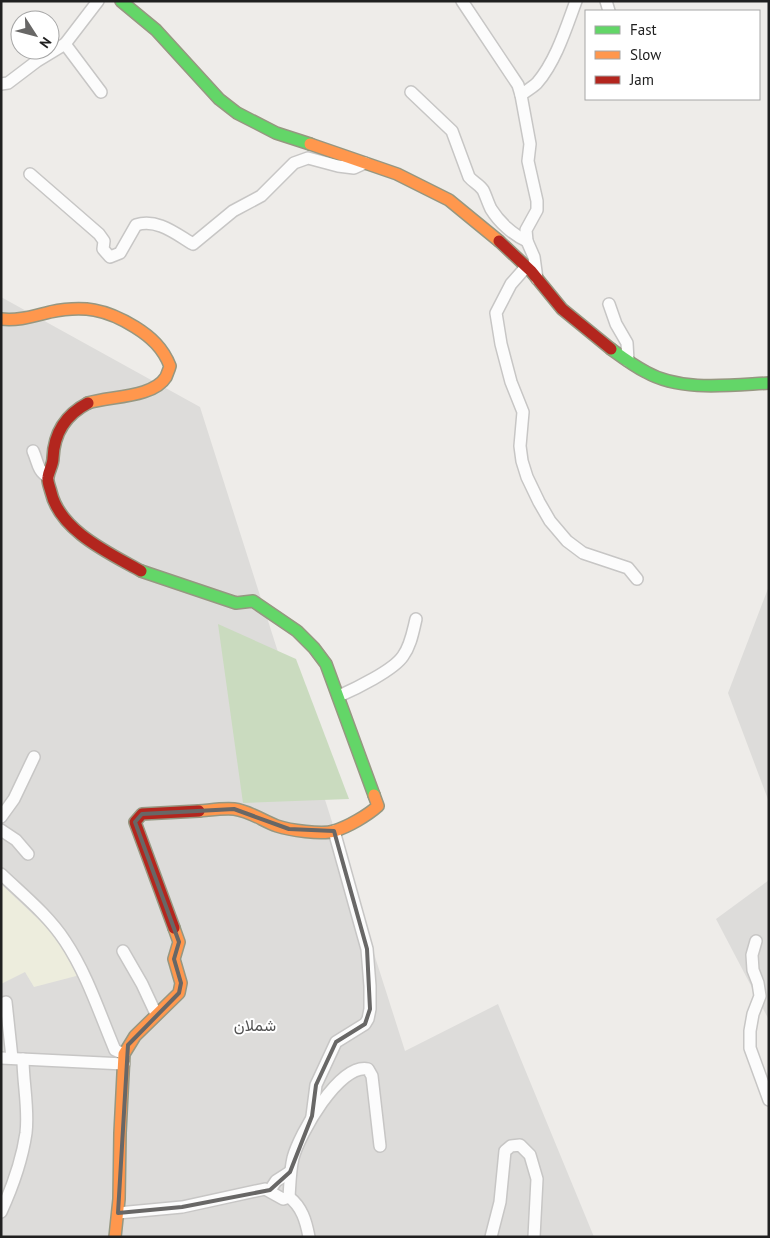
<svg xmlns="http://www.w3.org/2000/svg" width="770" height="1238" font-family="'PT Sans',Vazirmatn,sans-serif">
	<rect width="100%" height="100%" fill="#eeece9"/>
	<g fill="#dddcda">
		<polygon points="1,297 200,407 405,1051 498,1004 594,1237 1,1237"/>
		<polygon points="769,586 769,802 728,693"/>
		<polygon points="769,880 769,1020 716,919"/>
	</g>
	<polygon fill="#ededdd" points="1,884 53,933 80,975 34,987 25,972 1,984"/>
	<polygon fill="#cadbbf" points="218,624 296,659 349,799 243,803"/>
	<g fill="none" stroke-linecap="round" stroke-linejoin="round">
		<defs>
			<g id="street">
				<polyline points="462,1 518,85 521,95"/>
				<polyline points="606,1 609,11"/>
				<polyline points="65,44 101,92"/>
				<polyline points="1,84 8,83 37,61 65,44 98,1"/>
				<path d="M411 92 452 131 469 177C473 182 479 184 483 190 486 196 488 203 491 209 499 222 513 235 527 241"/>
				<path d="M30 174 99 234 104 241 103 249 110 257 120 253 136 225C157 218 176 234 193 244L233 211 261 196 294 163 308 158 338 166 354 168 365 163"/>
				<polyline points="526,267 511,284 496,313 501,344 511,382 523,412 520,446 522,461 527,477 539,502 550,521 567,541 583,553 628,568 637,579"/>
				<path d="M537 279 534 257 527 241 526 230 537 210V201L528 161 530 144 521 95C526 91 533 87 537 83 556 61 566 28 576 1"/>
				<polyline points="609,304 616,324 627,343 628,361"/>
				<path d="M33 451C38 462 37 470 48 477"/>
				<path d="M339 696C355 689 394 670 403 656 411 645 413 631 416 619"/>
				<polyline points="1,817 14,799 34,757"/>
				<polyline points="1,830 16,840 28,854"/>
				<path d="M1 874C23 895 48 915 65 941 87 974 99 1012 115 1050L124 1054"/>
				<polyline points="756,941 752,955 753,970 758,983 760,996 753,1014 750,1031 750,1048 769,1100"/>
				<polyline points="123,951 142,984 156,1014"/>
				<polyline points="1,1004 6,1002 12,1058"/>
				<polyline points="1,1058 124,1064"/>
				<polyline points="312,1116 316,1085 336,1042 365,1024 368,1019 370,1009 370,986 367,949 334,831"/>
				<polyline points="270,1190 276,1181 290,1172"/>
				<path d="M289 1197C290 1184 290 1171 293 1158 299 1135 339 1063 368 1069L372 1076 380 1146"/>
				<path d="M289 1197C302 1207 306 1221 309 1237"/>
				<path d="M1 1212C12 1188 22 1160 26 1133 29 1109 23 1083 23 1059"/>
				<polyline points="118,1213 182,1207 265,1189 283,1199 289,1197"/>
				<polyline points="491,1237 500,1202 505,1151 511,1146 520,1145 530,1155 537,1179 534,1237"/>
			</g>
			<g id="fast">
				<polyline points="121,1 156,30 219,99 237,113 276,133 310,144"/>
				<path d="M611 349C622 357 634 366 646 372 681 392 731 385 769 383"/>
				<polyline points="141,571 236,603 253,601 297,631 314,648 326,664 374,795"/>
			</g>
			<g id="slow">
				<polyline points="310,144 397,174 449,200 499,241"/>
				<path d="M1 319C19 321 33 316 50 312 84 305 106 309 135 327 151 337 163 348 170 366 169 370 167 374 166 377 153 398 110 396 88 403"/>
				<path d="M199 811C211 810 223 808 234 809 250 811 263 821 277 826 289 830 322 835 334 831 348 827 368 815 378 806L374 795"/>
				<polyline points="115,1237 119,1199 120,1133 124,1054 135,1036 179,993 181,983 174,959 179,942 174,928"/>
			</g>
			<g id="jam">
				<polyline points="499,241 531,271 562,309 611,349"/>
				<path d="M88 403C65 415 54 433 53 458 53 465 49 470 48 477 47 481 50 488 51 492 60 531 109 553 141 571"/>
				<polyline points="174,928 135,822 142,814 199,811"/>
			</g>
		</defs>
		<use href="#street" stroke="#c7c6c5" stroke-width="14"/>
		<use href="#fast" stroke="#969781" stroke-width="14"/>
		<use href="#slow" stroke="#969781" stroke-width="14"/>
		<use href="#jam" stroke="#969781" stroke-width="14"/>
		<use href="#street" stroke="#fcfcfc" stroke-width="11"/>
		<use href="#fast" stroke="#63d668" stroke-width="11"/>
		<use href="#slow" stroke="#ff974d" stroke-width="11"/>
		<use href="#jam" stroke="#b3261e" stroke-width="11"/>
	</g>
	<path fill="none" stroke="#686766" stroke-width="4" stroke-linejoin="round" d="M234 809 289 829 334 831 367 949 370 1009 365 1024 336 1042 316 1085 312 1116 290 1172 270 1190 182 1207 118 1213 128 1045 179 993 181 983 174 959 179 942 135 822 142 814Z"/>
	<g text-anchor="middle" stroke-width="4" stroke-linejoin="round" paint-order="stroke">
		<g font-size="16" fill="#535353" stroke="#fff">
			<text x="255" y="1031">شملان</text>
		</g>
	</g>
	<rect width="770" height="1238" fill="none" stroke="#202020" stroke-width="5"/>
	<rect x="585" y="10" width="175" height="90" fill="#ffffff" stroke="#a6a6a6"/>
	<rect x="595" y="26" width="25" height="8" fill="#63d668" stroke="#a6a6a6"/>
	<text x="630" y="35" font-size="15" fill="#202020">Fast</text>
	<rect x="595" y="51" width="25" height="8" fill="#ff974d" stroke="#a6a6a6"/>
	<text x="630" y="60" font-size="15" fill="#202020">Slow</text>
	<rect x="595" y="76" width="25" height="8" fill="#b3261e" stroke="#a6a6a6"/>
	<text x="630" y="85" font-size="15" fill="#202020">Jam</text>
	<g transform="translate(35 35) rotate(126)"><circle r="24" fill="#ffffff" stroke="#a6a6a6"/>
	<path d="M0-4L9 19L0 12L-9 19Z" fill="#686766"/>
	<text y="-8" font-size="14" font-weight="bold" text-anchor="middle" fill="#202020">N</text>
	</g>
</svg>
